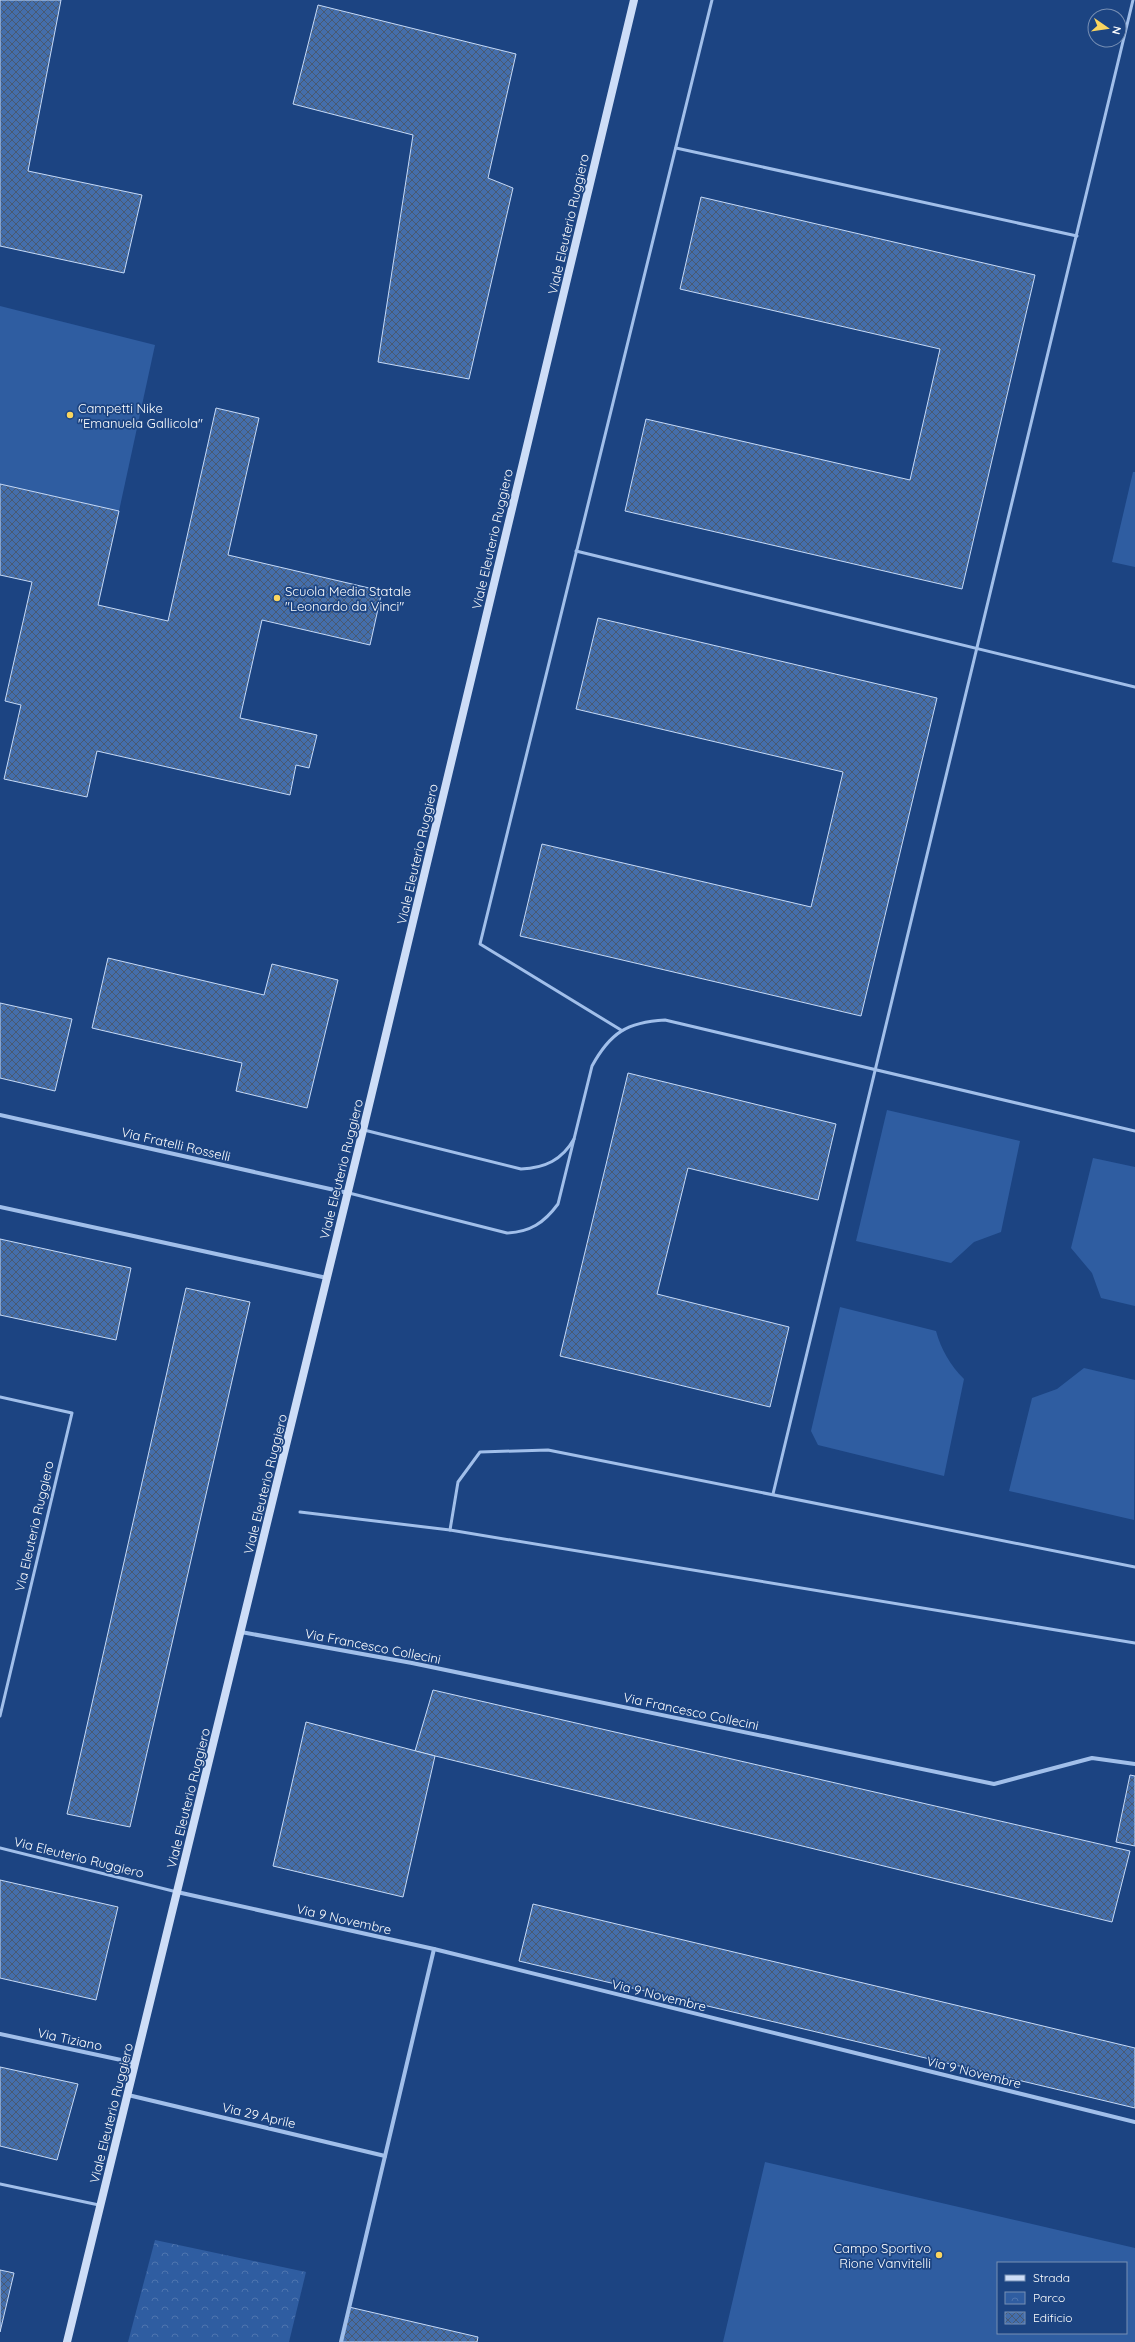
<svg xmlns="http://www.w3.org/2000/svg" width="1135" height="2342" font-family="Quicksand,sans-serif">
	<defs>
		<pattern id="park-crowns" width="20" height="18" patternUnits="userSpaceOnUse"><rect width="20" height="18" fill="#2f5da1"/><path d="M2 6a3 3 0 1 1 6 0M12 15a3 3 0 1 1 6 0" fill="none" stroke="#4e75af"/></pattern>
		<pattern id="building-cross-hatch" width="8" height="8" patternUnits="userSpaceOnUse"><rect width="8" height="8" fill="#446eab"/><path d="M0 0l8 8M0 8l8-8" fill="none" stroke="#495a72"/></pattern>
	</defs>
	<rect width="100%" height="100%" fill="#1c4482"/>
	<g fill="#2f5da1" fill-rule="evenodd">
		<polygon points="0,306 155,345 119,511 0,484"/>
		<polygon points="1133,472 1135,472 1135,567 1112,562"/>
		<polygon points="887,1110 1020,1141 1001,1232 974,1242 951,1263 856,1241"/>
		<polygon points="1093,1158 1135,1167 1135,1306 1101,1298 1092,1273 1071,1248"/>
		<path d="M840 1307 936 1331C941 1349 950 1365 964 1379L944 1476 818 1445 811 1431Z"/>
		<polygon points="1084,1368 1135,1380 1134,1520 1009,1491 1032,1398 1057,1389"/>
		<path d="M765 2162 1135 2248V2342H723ZM998 2263H1126V2333H998Z"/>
	</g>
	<polygon fill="url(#park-crowns)" points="155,2240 306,2272 289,2342 128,2342"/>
	<g fill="url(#building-cross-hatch)" stroke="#c6daf7">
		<polygon points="0,0 61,0 28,171 142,195 124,273 0,246"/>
		<polygon points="318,5 516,54 488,178 513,188 469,379 378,362 413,135 293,104"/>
		<polygon points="701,197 1035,275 962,589 625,511 646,419 910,480 940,349 680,289"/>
		<polygon points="216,408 259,418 228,555 382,591 370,645 262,620 240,718 317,735 309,768 296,765 290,795 97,751 87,797 4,779 21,705 5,701 32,582 0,575 0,484 119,511 98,605 168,621"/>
		<polygon points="598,618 937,698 861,1016 520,936 542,844 811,907 843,772 576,709"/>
		<polygon points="108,958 264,995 272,964 338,980 307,1108 236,1091 242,1063 92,1028"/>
		<polygon points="0,1003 72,1019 55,1091 0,1078"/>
		<polygon points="628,1073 836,1124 818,1200 688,1168 657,1294 789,1327 770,1407 560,1356"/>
		<polygon points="0,1239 131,1268 116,1340 0,1315"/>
		<polygon points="186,1288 250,1302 130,1827 67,1814"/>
		<polygon points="433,1690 1130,1851 1112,1922 415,1751"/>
		<polygon points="306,1722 435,1756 403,1897 273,1866"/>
		<polygon points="1130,1775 1135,1776 1135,1846 1116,1842"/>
		<polygon points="0,1880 118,1907 96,2000 0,1978"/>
		<polygon points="533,1904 1135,2048 1135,2108 519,1961"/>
		<polygon points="0,2067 78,2084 57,2160 0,2146"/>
		<polygon points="0,2270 14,2273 0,2332"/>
		<polygon points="349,2307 478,2337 477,2342 341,2342"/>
	</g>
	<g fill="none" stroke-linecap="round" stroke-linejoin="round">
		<g stroke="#a1bfea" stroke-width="3">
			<polyline points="676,148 1077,236"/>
			<polyline points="576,551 1135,687"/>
			<polyline points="621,1030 480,944 712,0"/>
			<path d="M364 1130 521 1169C545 1168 562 1160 574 1139"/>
			<path d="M349 1193 507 1233C530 1232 544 1223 558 1204L592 1066C610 1033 627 1022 665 1020L1135 1131"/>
			<polyline points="0,1397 72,1413 0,1716"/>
			<polyline points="773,1494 1133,0"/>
			<polyline points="300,1512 450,1530"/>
			<polyline points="1135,1567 548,1450 480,1452 458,1482 450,1530 1135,1643"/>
			<polyline points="0,1848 177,1892"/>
			<polyline points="0,2184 99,2205"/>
		</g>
		<g stroke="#a1bfea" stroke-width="4">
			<polyline points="0,1115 348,1193"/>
			<polyline points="0,1207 327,1278"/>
			<polyline points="241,1632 412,1663 994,1784 1092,1758 1135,1764"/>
			<polyline points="177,1892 434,1949 1135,2122"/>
			<polyline points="0,2034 135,2063"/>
			<polyline points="128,2095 385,2156"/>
			<polyline points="341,2342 434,1949"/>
		</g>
		<polyline stroke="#cdddf7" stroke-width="8" points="67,2342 363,1130 634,0"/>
	</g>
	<g fill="#fad55f" stroke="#1c4482" stroke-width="1.5">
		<circle cx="70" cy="415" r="4"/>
		<circle cx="277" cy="598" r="4"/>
		<circle cx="939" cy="2255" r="4"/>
	</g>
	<g text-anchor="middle" stroke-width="3.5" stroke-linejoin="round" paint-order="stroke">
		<g font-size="13" fill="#fff" stroke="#1c4482">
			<text transform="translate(568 224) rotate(-77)" y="5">Viale Eleuterio Ruggiero</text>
			<text transform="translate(492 539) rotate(-77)" y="5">Viale Eleuterio Ruggiero</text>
			<text transform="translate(417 854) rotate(-77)" y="5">Viale Eleuterio Ruggiero</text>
			<text transform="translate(176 1144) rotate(13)" y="5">Via Fratelli Rosselli</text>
			<text transform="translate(341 1169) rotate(-76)" y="5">Viale Eleuterio Ruggiero</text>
			<text transform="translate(265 1484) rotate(-76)" y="5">Viale Eleuterio Ruggiero</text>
			<text transform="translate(34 1526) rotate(-77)" y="5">Via Eleuterio Ruggiero</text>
			<text transform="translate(373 1646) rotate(11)" y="5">Via Francesco Collecini</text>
			<text transform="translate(691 1711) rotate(12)" y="5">Via Francesco Collecini</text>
			<text transform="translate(188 1798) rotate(-76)" y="5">Viale Eleuterio Ruggiero</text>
			<text transform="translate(79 1857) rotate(14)" y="5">Via Eleuterio Ruggiero</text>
			<text transform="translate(344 1919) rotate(13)" y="5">Via 9 Novembre</text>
			<text transform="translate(659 1995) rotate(14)" y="5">Via 9 Novembre</text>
			<text transform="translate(70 2039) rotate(12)" y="5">Via Tiziano</text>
			<text transform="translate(974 2072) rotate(14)" y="5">Via 9 Novembre</text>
			<text transform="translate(111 2113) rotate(-76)" y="5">Viale Eleuterio Ruggiero</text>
			<text transform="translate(259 2115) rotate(13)" y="5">Via 29 Aprile</text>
		</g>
		<g font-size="13" fill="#fff" stroke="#1c4482" text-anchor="start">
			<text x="78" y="413">Campetti Nike<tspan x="78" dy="15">"Emanuela Gallicola"</tspan></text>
			<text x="285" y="596">Scuola Media Statale<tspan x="285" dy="15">"Leonardo da Vinci"</tspan></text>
			<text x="931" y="2253" text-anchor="end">Campo Sportivo<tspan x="931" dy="15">Rione Vanvitelli</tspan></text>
		</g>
	</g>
	<rect x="997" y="2262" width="130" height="72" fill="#1c4482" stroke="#778fb4"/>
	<rect x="1005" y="2275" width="20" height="6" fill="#cdddf7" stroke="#778fb4"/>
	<text x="1033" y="2282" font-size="12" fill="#ffffff">Strada</text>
	<rect x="1005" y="2292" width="20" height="12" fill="url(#park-crowns)" stroke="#778fb4"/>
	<text x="1033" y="2302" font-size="12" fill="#ffffff">Parco</text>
	<rect x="1005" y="2312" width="20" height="12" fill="url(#building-cross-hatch)" stroke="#778fb4"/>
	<text x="1033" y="2322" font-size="12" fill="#ffffff">Edificio</text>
	<g transform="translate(1107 28) rotate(103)"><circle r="19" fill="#1c4482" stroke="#778fb4"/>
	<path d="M0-3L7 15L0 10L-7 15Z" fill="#fad55f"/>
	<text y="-6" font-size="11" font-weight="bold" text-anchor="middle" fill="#ffffff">N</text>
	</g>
</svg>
